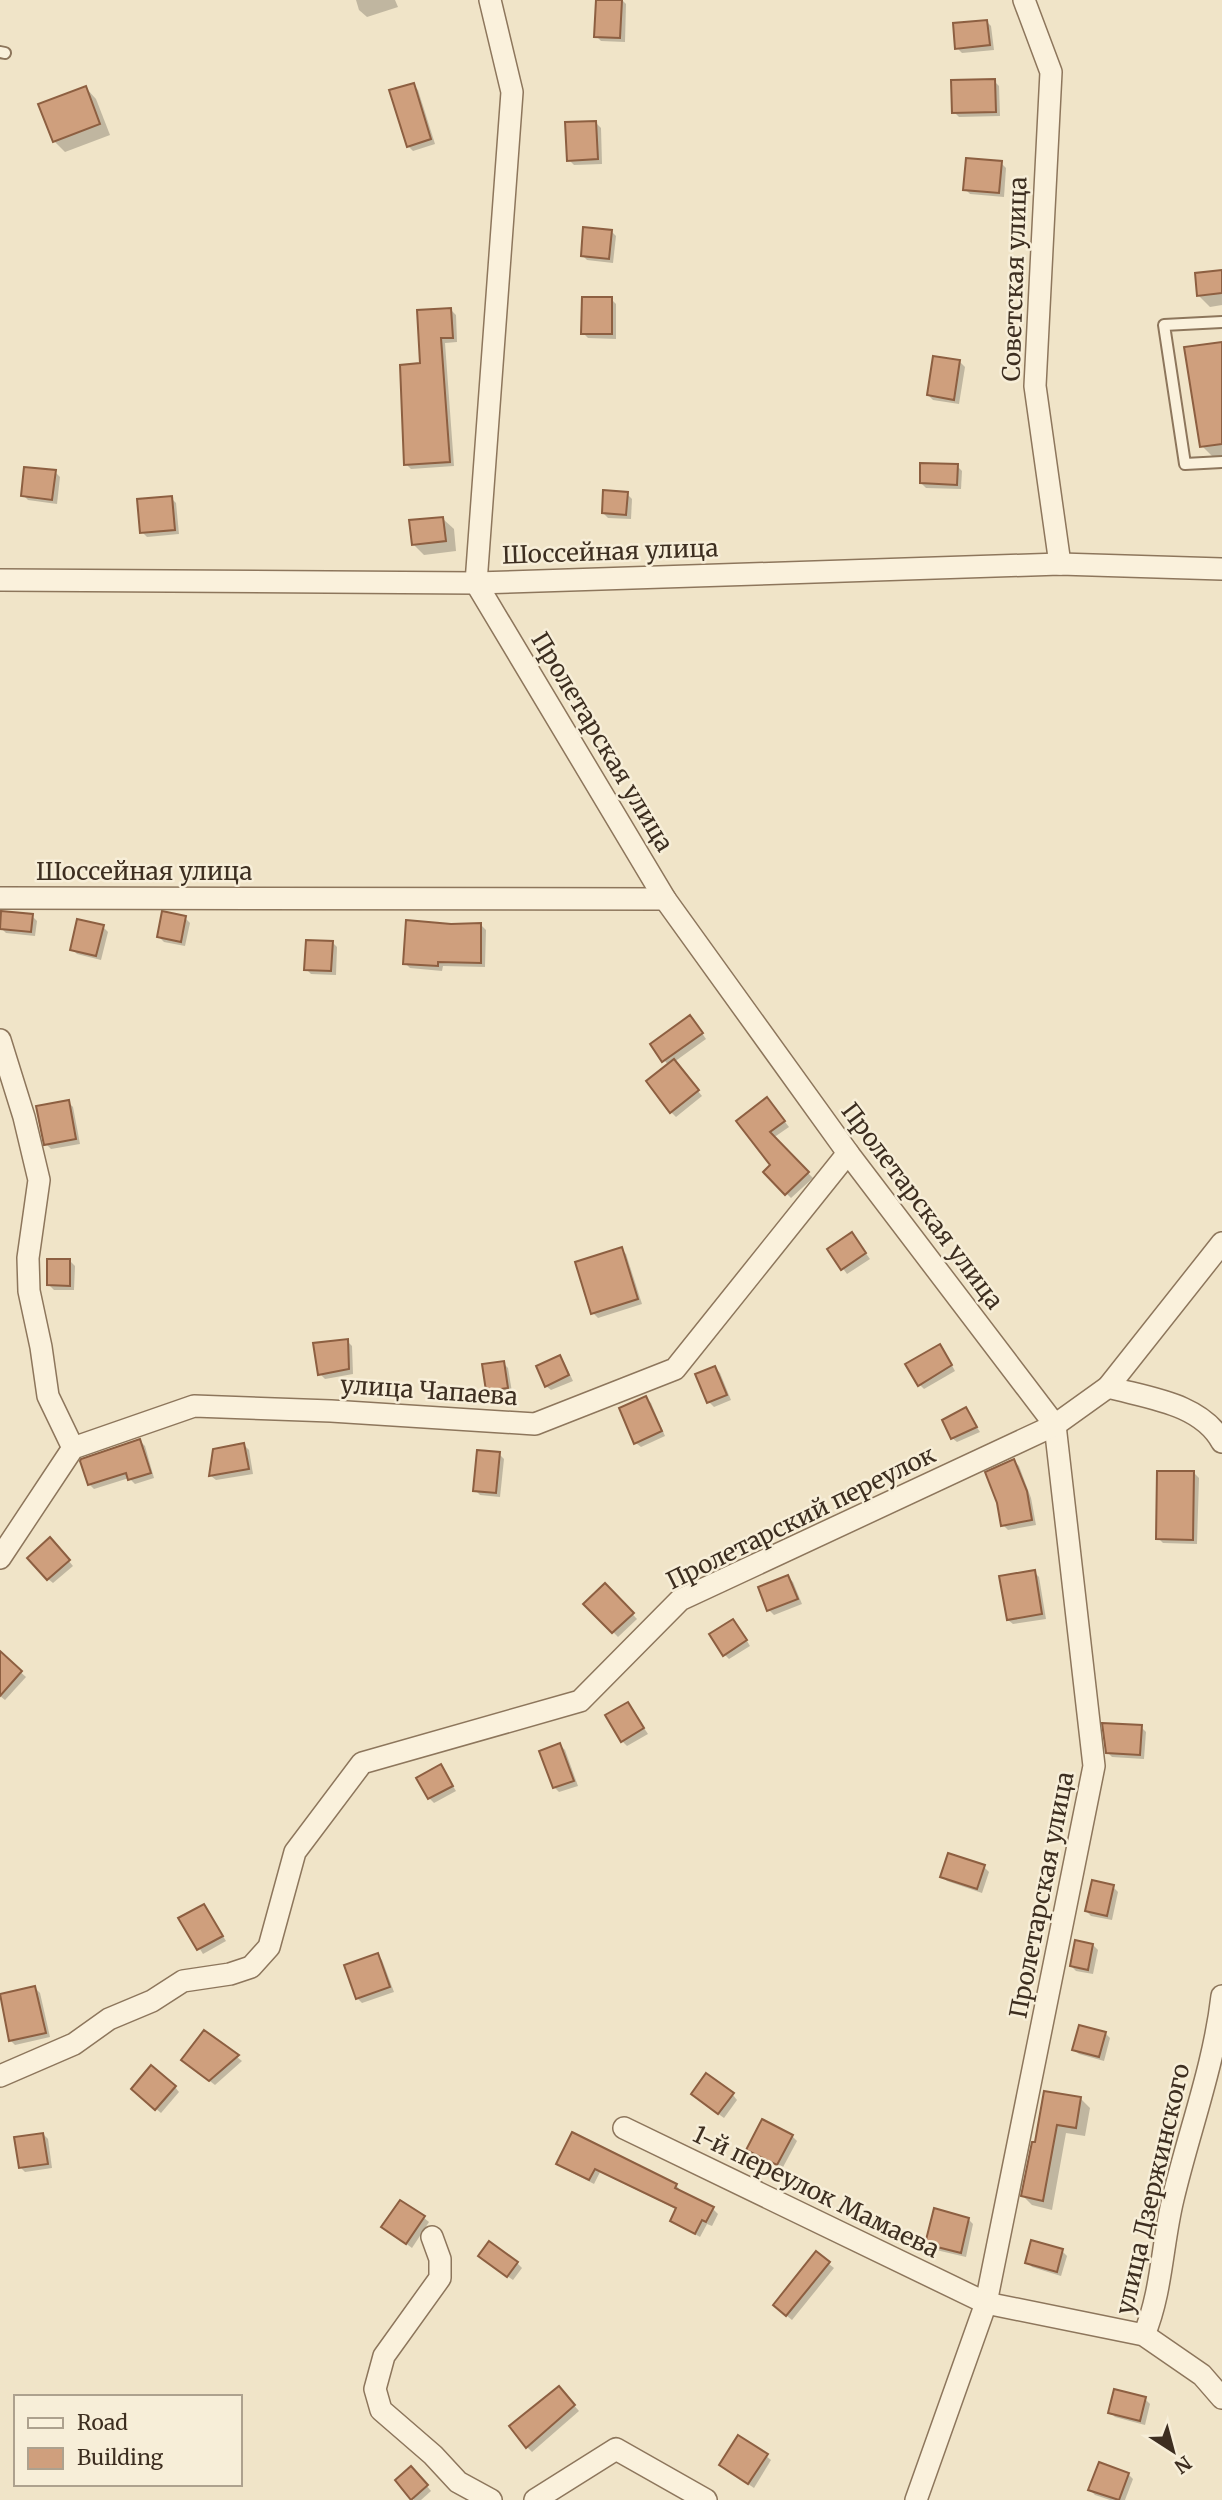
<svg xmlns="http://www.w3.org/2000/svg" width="1222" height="2500" font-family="Merriweather,serif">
	<rect width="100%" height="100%" fill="#f0e4c8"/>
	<g fill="#0003">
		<polygon points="356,0 395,0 398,7 367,17 359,10"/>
		<polygon points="597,0 622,0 626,4 625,42 601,41 596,36"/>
		<polygon points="986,21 991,26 994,50 962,53 957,48"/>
		<polygon points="994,81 999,86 1000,116 959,117 954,112"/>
		<polygon points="413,85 418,90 435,144 413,151 408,146"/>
		<polygon points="86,88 96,99 110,135 65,152 54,141"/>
		<polygon points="596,123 601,128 602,164 574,165 569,160"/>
		<polygon points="1001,163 1006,168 1004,197 970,194 965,189"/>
		<polygon points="611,231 616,236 613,263 587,260 582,255"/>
		<polygon points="1222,272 1222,305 1210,307 1199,296"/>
		<polygon points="611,299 616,304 616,339 588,338 583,333"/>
		<polygon points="451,310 456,315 457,342 445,343 454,466 411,469 406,464 422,365"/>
		<polygon points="1222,344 1222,462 1219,463 1202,446"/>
		<polygon points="960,362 965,367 959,404 933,400 928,395"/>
		<polygon points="957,466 962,471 961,489 926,488 921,483"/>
		<polygon points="55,472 60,477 57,504 28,500 23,495"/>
		<polygon points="627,494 632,499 631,519 608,518 603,513"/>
		<polygon points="171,498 176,503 179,534 147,537 142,532"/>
		<polygon points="443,519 454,529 456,551 424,555 413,544"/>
		<polygon points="32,916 37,921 35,936 6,933 1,928"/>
		<polygon points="185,918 190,923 185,946 164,942 159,937"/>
		<polygon points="481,925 486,930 485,967 443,966 442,971 410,968 405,963"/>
		<polygon points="103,927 108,932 101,960 77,954 72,949"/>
		<polygon points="332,942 337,947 336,975 311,974 306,969"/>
		<polygon points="695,1023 706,1039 674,1062 702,1096 676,1117 671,1112 669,1066 652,1045"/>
		<polygon points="68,1102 73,1107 80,1144 51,1149 46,1144"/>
		<polygon points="772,1105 789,1127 773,1138 813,1178 791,1198 765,1172 772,1165 739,1121"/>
		<polygon points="852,1234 870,1259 847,1274 829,1249"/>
		<polygon points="621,1249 626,1254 642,1304 598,1318 593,1313"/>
		<polygon points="70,1261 75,1266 74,1290 54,1290 49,1285"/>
		<polygon points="347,1341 352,1346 353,1374 325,1379 320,1374"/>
		<polygon points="944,1351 955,1371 924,1389 919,1384"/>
		<polygon points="559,1357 564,1362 573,1381 551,1390 546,1386"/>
		<polygon points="503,1363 508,1368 512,1392 492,1395 487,1390"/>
		<polygon points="715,1368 720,1373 731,1400 714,1407 709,1402"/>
		<polygon points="646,1398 651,1403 665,1436 641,1447 636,1443"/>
		<polygon points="966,1410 980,1432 957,1442 952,1438"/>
		<polygon points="140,1441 145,1446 154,1478 135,1484 129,1478 94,1489 89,1484"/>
		<polygon points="244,1445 249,1450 253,1474 216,1480 211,1476 214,1450"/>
		<polygon points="499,1454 504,1459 500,1497 480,1495 475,1490"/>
		<polygon points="1014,1461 1019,1466 1031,1498 1036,1525 1008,1530 1003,1525"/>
		<polygon points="1194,1473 1199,1478 1197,1544 1163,1543 1158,1538"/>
		<polygon points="55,1545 73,1566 53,1583 48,1579"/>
		<polygon points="1034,1572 1039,1577 1046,1619 1013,1624 1008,1620"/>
		<polygon points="788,1577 793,1582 802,1604 774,1615 769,1610"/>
		<polygon points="605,1585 637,1619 618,1637 586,1604"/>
		<polygon points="738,1626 750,1646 729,1659 724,1654"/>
		<polygon points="0,1654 26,1677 5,1700 0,1696"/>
		<polygon points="628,1704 648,1734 627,1746 622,1741"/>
		<polygon points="1141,1727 1146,1732 1144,1759 1112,1757 1107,1752"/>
		<polygon points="560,1745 565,1750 578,1786 559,1792 554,1787"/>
		<polygon points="441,1767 456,1791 434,1803 429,1798"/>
		<polygon points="984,1867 989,1872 982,1893 947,1881 942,1876"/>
		<polygon points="1113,1887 1118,1892 1112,1920 1091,1916 1086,1911"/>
		<polygon points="204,1906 226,1941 203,1954 181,1919"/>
		<polygon points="1093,1945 1098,1950 1093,1974 1076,1971 1071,1966"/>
		<polygon points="377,1955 382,1960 394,1992 362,2003 357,1998"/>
		<polygon points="35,1988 40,1993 50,2037 15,2045 10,2040"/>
		<polygon points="205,2032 242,2061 215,2085 189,2065"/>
		<polygon points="1105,2033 1110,2038 1104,2061 1079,2054 1074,2050"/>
		<polygon points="175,2087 179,2092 161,2113 139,2094"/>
		<polygon points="733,2095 737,2100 724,2118 698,2099"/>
		<polygon points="1080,2098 1090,2108 1085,2136 1066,2133 1052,2210 1032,2205 1023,2196 1036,2144"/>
		<polygon points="43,2134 48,2139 52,2168 25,2172 20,2167"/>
		<polygon points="573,2135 676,2185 680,2190 680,2192 713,2209 718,2214 712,2226 707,2224 700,2237 672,2221 678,2210 600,2172 594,2184 563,2168 558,2164"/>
		<polygon points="792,2136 797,2141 782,2169 748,2149"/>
		<polygon points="424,2218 429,2222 412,2248 384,2227"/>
		<polygon points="968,2219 973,2224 966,2257 932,2249 927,2244"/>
		<polygon points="1062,2251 1067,2256 1061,2276 1032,2267 1027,2262"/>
		<polygon points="816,2254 834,2268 792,2320 780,2310"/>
		<polygon points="485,2261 517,2263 522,2268 513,2280"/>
		<polygon points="563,2393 579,2411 532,2452 527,2447"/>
		<polygon points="1145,2399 1150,2404 1145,2425 1115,2417 1110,2412"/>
		<polygon points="766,2456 771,2460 754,2488 726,2469"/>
		<polygon points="416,2473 431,2491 421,2500 414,2500 397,2481"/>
		<polygon points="1128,2474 1133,2479 1125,2500 1110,2500 1095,2495 1090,2490"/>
	</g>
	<g fill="#cf9f7d" stroke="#8d5f41" stroke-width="2">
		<polygon points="596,0 622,0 620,38 594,37"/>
		<polygon points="987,20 990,45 955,49 953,23"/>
		<polygon points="995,79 996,112 952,113 951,80"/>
		<polygon points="414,83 431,139 407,147 389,90"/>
		<polygon points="86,86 100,124 53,142 38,104"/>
		<polygon points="596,121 598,159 567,161 565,122"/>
		<polygon points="966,158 1002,161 999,193 963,190"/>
		<polygon points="583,227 612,230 609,259 581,256"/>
		<polygon points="1222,270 1222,293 1197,296 1195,273"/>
		<polygon points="582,297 612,297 612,334 581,334"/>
		<polygon points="451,308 453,338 441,338 450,462 404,465 400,365 420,363 417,310"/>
		<polygon points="1222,342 1222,444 1200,447 1184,347"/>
		<polygon points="933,356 960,360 954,400 927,395"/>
		<polygon points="920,463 958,464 957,485 920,483"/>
		<polygon points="24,467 56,470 52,500 21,496"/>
		<polygon points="603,490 628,492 626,515 602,513"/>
		<polygon points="172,496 175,530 140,533 137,499"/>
		<polygon points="443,517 446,541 412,545 409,520"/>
		<polygon points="1,911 33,914 31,932 0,929"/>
		<polygon points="162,911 186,916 181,942 157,937"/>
		<polygon points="77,919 104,925 96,956 70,950"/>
		<polygon points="406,920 451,924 481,923 481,963 438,962 438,966 403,964"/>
		<polygon points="306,940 333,941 331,971 304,970"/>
		<polygon points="690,1015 703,1033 662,1062 650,1044"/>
		<polygon points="674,1059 699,1090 670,1113 646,1081"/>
		<polygon points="767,1097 785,1121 770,1132 809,1172 785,1195 763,1172 770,1165 736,1121"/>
		<polygon points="69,1100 76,1139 44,1145 36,1106"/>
		<polygon points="852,1232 866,1253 841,1270 827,1249"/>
		<polygon points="622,1247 638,1299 591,1314 575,1262"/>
		<polygon points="47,1259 70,1259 70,1286 47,1285"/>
		<polygon points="348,1339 349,1369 318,1375 313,1343"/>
		<polygon points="940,1344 952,1365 918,1386 905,1364"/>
		<polygon points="560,1355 569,1375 545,1387 536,1366"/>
		<polygon points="504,1361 508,1388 486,1391 482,1364"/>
		<polygon points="715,1366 727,1395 707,1403 695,1374"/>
		<polygon points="646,1396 662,1431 634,1444 619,1408"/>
		<polygon points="966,1407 977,1427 951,1439 942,1420"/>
		<polygon points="140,1439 151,1473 128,1480 126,1473 88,1485 80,1461 81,1459"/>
		<polygon points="244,1443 249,1469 209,1476 213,1449"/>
		<polygon points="477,1450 500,1452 496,1493 473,1491"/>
		<polygon points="1014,1459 1027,1491 1032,1520 1001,1526 997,1503 985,1472"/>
		<polygon points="1157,1471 1194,1471 1193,1540 1156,1539"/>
		<polygon points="50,1537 70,1560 47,1580 27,1558"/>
		<polygon points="1035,1570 1042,1614 1007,1620 999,1576"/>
		<polygon points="788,1575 798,1599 767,1611 758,1587"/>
		<polygon points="605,1583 634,1613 612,1633 583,1604"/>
		<polygon points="733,1619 747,1640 723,1656 709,1634"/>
		<polygon points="0,1651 22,1671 0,1696"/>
		<polygon points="628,1702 644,1728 621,1742 605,1715"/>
		<polygon points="1102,1723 1142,1725 1140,1755 1106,1753"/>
		<polygon points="560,1743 574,1781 553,1788 539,1751"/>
		<polygon points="441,1764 453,1786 428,1799 416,1778"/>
		<polygon points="948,1853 985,1865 977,1889 940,1877"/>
		<polygon points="1092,1880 1114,1885 1107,1916 1085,1911"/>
		<polygon points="204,1904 223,1936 197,1950 178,1918"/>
		<polygon points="1075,1940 1093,1944 1088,1970 1070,1966"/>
		<polygon points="378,1953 390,1987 356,1999 344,1965"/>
		<polygon points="35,1986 46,2033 9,2041 0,1994"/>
		<polygon points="1079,2025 1106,2032 1099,2057 1072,2050"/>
		<polygon points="204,2030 239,2055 209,2081 181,2060"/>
		<polygon points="151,2065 176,2086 155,2110 131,2089"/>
		<polygon points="706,2073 734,2093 718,2114 691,2094"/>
		<polygon points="1044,2091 1081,2097 1076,2128 1057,2125 1043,2201 1021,2196 1032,2142 1035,2142"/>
		<polygon points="762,2119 793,2135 777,2165 746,2150"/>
		<polygon points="572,2132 677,2184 675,2188 714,2207 706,2222 702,2220 695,2234 670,2221 676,2208 595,2169 589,2180 556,2164"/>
		<polygon points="43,2133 48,2164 19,2168 14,2137"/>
		<polygon points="400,2200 425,2216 406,2244 381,2227"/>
		<polygon points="934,2208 969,2218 961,2253 925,2244"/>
		<polygon points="1031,2240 1063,2249 1057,2272 1025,2263"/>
		<polygon points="489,2241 518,2262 507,2277 478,2256"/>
		<polygon points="816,2251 830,2262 786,2316 773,2305"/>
		<polygon points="559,2386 575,2405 526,2448 509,2426"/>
		<polygon points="1114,2389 1146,2397 1140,2421 1108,2413"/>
		<polygon points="738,2435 768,2454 748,2484 719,2465"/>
		<polygon points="1099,2462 1129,2473 1119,2500 1088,2490"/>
		<polygon points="411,2466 428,2485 411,2500 395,2480"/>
	</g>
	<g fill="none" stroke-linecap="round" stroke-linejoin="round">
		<defs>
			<g id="lane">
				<polyline points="0,52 5,53"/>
				<polyline points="1222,322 1164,325 1185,464 1222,462"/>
			</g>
			<g id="street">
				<polyline points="490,0 512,92 476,583 665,899 848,1153 1055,1425 1094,1766 986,2303 916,2500"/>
				<polyline points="1024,0 1051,72 1035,386 1060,564"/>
				<polyline points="0,580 476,583 1060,564 1222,569"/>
				<polyline points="0,898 665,899"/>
				<polyline points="0,1040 24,1117 39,1180 28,1258 29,1291 41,1347 48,1396 73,1448"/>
				<path d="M1108 1387C1147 1398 1201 1403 1222 1442"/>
				<polyline points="0,1558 73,1448 194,1406 331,1411 535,1424 675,1369 848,1153"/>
				<polyline points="0,2076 74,2044 109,2019 152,2001 183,1981 230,1974 251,1967 269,1947 295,1852 362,1763 580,1701 680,1600 1055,1425 1108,1387 1222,1243"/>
				<polyline points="624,2128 986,2303 1144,2335 1202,2375 1222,2398"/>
				<polyline points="432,2237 440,2259 440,2278 384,2356 375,2389 381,2410 433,2455 458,2482 491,2500"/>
				<path d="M1144 2335C1162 2292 1162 2244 1173 2199 1189 2131 1214 2066 1222 1996"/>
				<polyline points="535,2500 616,2449 706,2500"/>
			</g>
		</defs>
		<use href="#lane" stroke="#8d765c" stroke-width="14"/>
		<use href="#street" stroke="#8d765c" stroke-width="24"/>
		<use href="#lane" stroke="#faf1dc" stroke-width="10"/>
		<use href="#street" stroke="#faf1dc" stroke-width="21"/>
	</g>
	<g text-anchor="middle" stroke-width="5" stroke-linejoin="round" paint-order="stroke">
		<g font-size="24" fill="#3d2e20" stroke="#f7eed8">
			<text transform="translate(1015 279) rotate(-88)" y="8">Советская улица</text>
			<text transform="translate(610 552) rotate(-2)" y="8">Шоссейная улица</text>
			<text transform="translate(602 742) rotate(59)" y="8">Пролетарская улица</text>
			<text x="144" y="880">Шоссейная улица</text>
			<text transform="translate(922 1206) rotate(53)" y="8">Пролетарская улица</text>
			<text transform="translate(429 1391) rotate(4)" y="8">улица Чапаева</text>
			<text transform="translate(801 1518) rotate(-26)" y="8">Пролетарский переулок</text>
			<text transform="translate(1042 1895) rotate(-79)" y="8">Пролетарская улица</text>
			<text transform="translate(1153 2189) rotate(-77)" y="8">улица Дзержинского</text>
			<text transform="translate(816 2192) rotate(26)" y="8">1-й переулок Мамаева</text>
		</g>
	</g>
	<rect x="14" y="2395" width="228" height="91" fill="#f7eed8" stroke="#ada18e" stroke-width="2"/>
	<rect x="28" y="2418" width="35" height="10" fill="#faf1dc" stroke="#ada18e" stroke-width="2"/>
	<text x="77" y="2430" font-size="21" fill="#3d2e20">Road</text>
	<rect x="28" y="2448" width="35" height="21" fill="#cf9f7d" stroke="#ada18e" stroke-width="2"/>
	<text x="77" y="2465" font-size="21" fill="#3d2e20">Building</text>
	<g transform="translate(1173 2451) rotate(144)" stroke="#f7eed8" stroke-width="5" paint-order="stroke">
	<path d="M0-5L12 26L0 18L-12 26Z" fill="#3d2e20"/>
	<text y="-10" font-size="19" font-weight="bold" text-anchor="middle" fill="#3d2e20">N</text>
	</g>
</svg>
